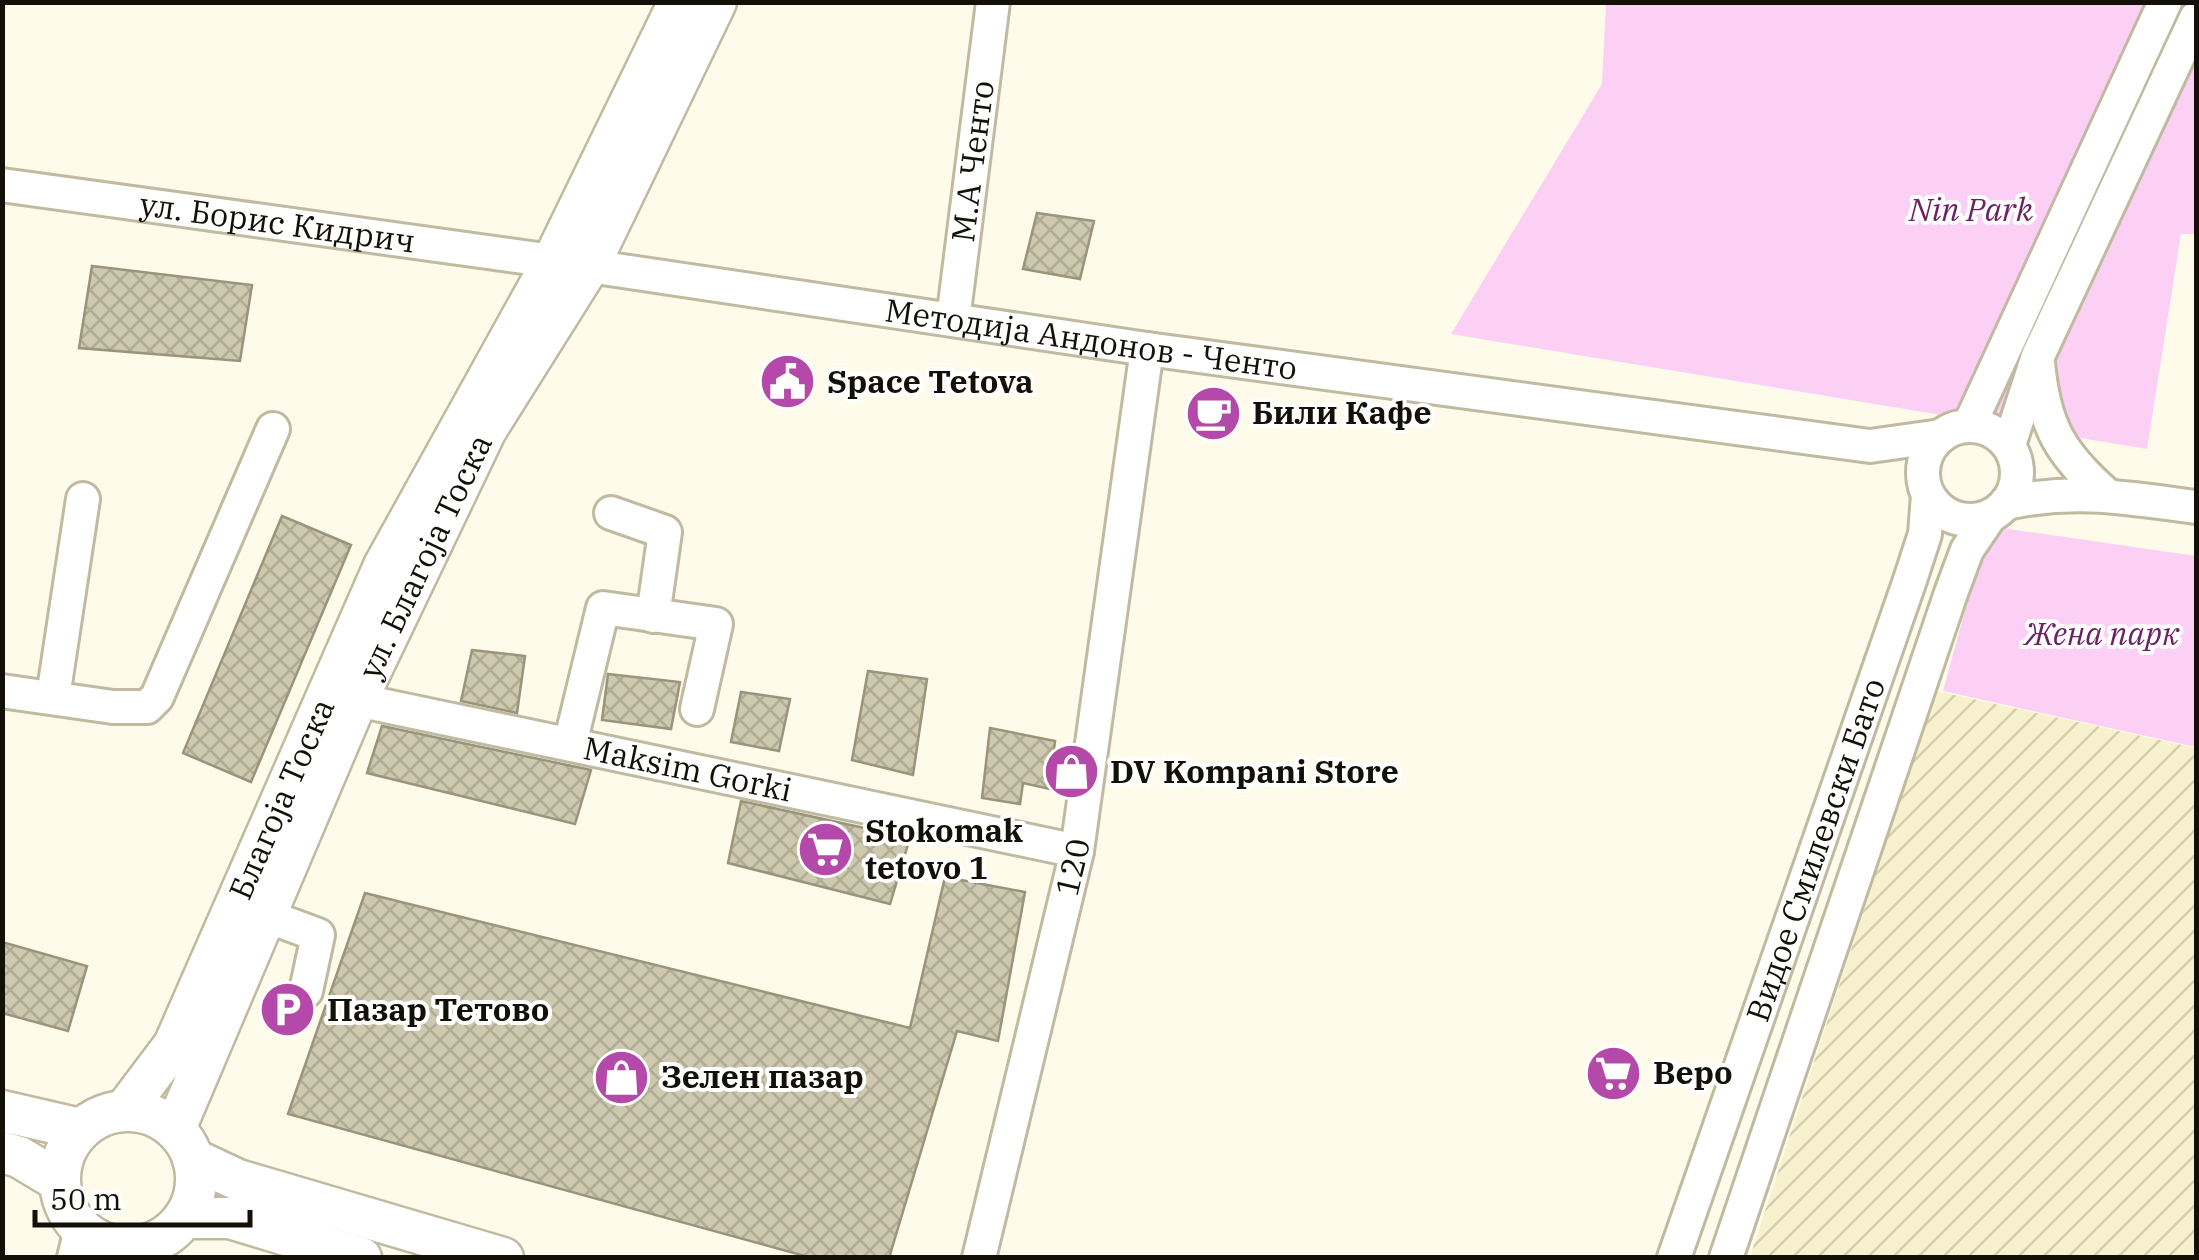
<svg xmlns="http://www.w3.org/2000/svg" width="2199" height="1260" font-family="'IBM Plex Serif',serif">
	<defs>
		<pattern id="industrial-furrows" width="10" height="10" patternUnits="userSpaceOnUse" patternTransform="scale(2.5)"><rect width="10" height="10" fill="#f8f1ce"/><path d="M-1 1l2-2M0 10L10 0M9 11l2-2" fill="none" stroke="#d4ceaf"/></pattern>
		<pattern id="building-cross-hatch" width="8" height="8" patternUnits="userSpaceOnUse" patternTransform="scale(2.5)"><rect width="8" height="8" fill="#cec8ae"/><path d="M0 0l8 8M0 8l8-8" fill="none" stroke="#b0ab94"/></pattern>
	</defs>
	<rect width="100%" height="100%" fill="#fffbeb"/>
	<polygon fill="url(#industrial-furrows)" points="1936,691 2196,748 2196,1257 1750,1257"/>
	<g fill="#fccff5">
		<polygon points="1606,3 2196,3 2196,234 2181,234 2147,449 1451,334 1602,84"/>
		<polygon points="1988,526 2196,556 2196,747 1943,691"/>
	</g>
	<g fill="url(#building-cross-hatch)" stroke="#99947a" stroke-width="2.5">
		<polygon points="1037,213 1094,221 1080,279 1023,269"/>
		<polygon points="92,266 252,285 240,361 79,348"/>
		<polygon points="282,516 351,545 251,782 183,753"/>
		<polygon points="472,650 525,656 517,713 461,701"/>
		<polygon points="868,671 927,679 913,775 852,760"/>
		<polygon points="608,674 680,682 671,729 602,720"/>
		<polygon points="741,692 790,699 779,751 731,742"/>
		<polygon points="382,726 591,770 575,824 367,773"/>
		<polygon points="990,728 1055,741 1050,789 1023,783 1020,804 982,798"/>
		<polygon points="741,801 910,838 890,904 728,863"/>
		<polygon points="945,877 1025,892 998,1041 957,1031 889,1258 812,1258 288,1114 365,893 910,1028"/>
		<polygon points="2,942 87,966 68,1031 2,1013"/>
	</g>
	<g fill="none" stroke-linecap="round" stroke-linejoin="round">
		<defs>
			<g id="minor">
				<path id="s1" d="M2 185 589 266 1147 349 1870 446 1941 436"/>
				<path id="s2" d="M953 320 993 2"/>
				<path d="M2038 363C2044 426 2060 454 2107 495"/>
				<polyline points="1969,426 2165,2"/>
				<circle cx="1970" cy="473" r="47"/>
				<polyline points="2009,445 2038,356 2196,18"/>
				<path d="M2006 503C2076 488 2127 498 2196 507"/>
				<polyline points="611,513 665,532 653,616"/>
				<polyline points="2,691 113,707 147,707 157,697 273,429"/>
				<polyline points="53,697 83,499"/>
				<path id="s3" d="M357 700 1077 851"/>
				<polyline points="570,744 603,608 716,624 697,709"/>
				<polyline points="264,915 318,935 306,991"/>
				<polyline points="74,1258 81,1229"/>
				<polyline points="124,1258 130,1247"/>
				<path id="s4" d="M979 1258 1077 851 1147 349"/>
				<path id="s5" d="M1674 1258 1910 580 1925 534 1928 495"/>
				<polyline points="1726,1258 1951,593 1967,550 1990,516"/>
			</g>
			<g id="major">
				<path id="s6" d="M125 1110 174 1045 384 566 553 261 679 2"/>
				<circle cx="128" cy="1179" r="68"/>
				<polyline points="2,1111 80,1129"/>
				<path id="s7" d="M175 1129 357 700 486 430 589 266 716 2"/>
				<polyline points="2,1152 19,1157 59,1181"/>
				<polyline points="193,1159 238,1180 503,1258"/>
				<polyline points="184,1218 230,1218 361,1258"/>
			</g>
		</defs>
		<use href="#minor" stroke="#c0baa0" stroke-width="38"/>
		<use href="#major" stroke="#c0baa0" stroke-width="45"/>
		<use href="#minor" stroke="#fff" stroke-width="32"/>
		<use href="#major" stroke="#fff" stroke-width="40"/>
	</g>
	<defs>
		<symbol id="civic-disc" viewBox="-11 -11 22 22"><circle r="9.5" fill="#b449a9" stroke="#fff"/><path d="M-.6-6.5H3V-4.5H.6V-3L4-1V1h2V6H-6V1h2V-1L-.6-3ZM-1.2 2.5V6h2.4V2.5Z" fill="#fff"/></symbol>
		<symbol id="cafe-disc" viewBox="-11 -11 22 22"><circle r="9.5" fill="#b449a9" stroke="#fff"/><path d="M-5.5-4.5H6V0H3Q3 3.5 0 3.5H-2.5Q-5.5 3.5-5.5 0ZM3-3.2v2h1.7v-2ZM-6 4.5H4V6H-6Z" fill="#fff"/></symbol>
		<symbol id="shop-disc" viewBox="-11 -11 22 22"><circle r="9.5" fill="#b449a9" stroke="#fff"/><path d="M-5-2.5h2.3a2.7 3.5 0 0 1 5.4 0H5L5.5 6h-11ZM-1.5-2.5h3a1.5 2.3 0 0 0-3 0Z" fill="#fff"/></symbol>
		<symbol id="supermarket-disc" viewBox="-11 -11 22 22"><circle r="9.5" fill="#b449a9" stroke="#fff"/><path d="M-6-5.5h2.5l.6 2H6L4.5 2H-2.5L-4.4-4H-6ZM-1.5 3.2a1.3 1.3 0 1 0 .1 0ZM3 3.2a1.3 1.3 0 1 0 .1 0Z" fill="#fff"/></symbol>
		<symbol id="parking-disc" viewBox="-11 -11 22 22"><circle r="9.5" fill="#b449a9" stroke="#fff"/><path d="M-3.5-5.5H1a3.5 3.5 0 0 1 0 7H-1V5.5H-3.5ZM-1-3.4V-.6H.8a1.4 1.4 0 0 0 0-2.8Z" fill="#fff"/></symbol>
	</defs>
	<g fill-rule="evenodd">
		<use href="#civic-disc" x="756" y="350" width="63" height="63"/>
		<use href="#cafe-disc" x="1182" y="382" width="63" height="63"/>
		<use href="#shop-disc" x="1040" y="740" width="63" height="63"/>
		<use href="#supermarket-disc" x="794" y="818" width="63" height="63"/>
		<use href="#parking-disc" x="256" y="978" width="63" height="63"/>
		<use href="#supermarket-disc" x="1582" y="1042" width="63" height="63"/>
		<use href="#shop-disc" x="590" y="1046" width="63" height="63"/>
	</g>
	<g text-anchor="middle" stroke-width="8" stroke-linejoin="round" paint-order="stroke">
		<g font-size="32" fill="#121007" stroke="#fff">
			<text dy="11" stroke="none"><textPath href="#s2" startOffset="160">М.А Ченто</textPath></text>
			<text dy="11" stroke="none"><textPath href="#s1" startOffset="278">ул. Борис Кидрич</textPath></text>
			<text dy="11" stroke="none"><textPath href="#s1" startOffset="1100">Методија Андонов - Ченто</textPath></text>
			<text dy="11" stroke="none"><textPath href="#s7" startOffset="625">ул. Благоја Тоска</textPath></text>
			<text dy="11" stroke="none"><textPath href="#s3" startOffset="338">Maksim Gorki</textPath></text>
			<text dy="11" stroke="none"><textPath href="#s6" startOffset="350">Благоја Тоска</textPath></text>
			<text dy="11" stroke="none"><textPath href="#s5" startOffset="432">Видое Смилевски Бато</textPath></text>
			<text dy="11" stroke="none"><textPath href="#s4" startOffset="402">120</textPath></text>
		</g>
		<g font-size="32" font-style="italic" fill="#6b2364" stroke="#fff">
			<text x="1971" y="221">Nin Park</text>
			<text x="2102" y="645">Жена парк</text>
		</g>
		<g font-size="32" font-weight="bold" fill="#121007" stroke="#fff" text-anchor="start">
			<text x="827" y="393">Space Tetova</text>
			<text x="1252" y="424">Били Кафе</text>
			<text x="1110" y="783">DV Kompani Store</text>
			<text x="865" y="842">Stokomak<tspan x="865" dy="37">tetovo 1</tspan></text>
			<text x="327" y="1021">Пазар Тетово</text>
			<text x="1653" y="1084">Веро</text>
			<text x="661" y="1088">Зелен пазар</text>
		</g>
	</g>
	<rect width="2199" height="1260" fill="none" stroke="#121007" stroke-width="10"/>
	<path d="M35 1210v15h215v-15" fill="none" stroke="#121007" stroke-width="5"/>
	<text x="50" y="1210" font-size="30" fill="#121007" stroke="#ffffff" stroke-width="8" paint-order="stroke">50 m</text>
</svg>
